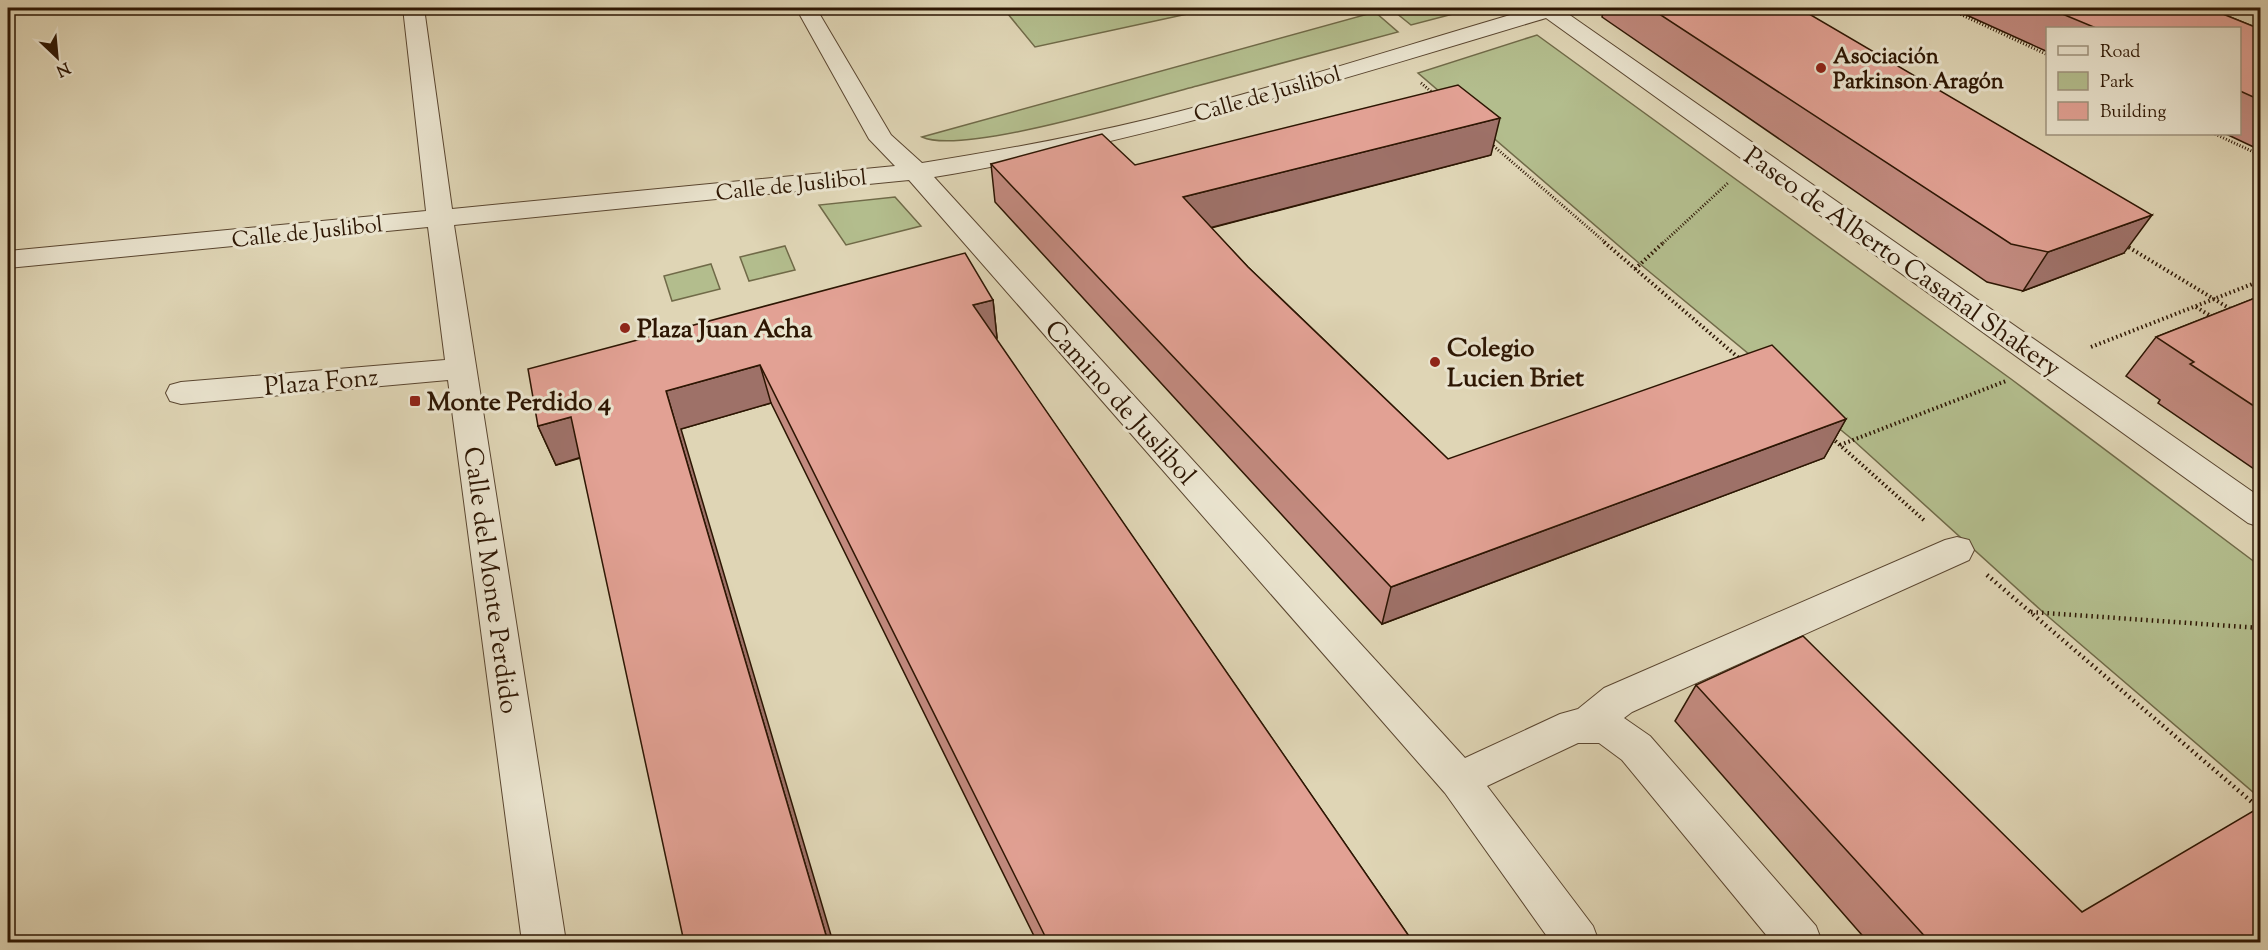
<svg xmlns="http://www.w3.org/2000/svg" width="2268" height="950" font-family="'Sorts Mill Goudy',serif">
	<rect width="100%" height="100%" fill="#dfd5b5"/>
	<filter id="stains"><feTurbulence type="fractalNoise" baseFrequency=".00333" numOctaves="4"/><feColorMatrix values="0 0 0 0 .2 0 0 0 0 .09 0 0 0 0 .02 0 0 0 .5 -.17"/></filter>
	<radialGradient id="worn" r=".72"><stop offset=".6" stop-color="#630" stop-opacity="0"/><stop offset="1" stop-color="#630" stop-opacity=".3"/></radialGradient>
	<g fill="#b3bd8d" stroke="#706a48" stroke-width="1.5">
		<polygon points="1003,8 1215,8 1035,47"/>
		<polygon points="1390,8 1476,8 1411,25"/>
		<path d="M1375 12 1398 32C1331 50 1264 68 1197 86 1146 99 963 156 922 137Z"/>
		<polygon points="1537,35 2011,379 2260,566 2260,798 2044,613 1853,440 1640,264 1418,73"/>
		<polygon points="895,197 921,226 846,245 819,205"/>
		<polygon points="785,246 795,270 749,281 740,257"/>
		<polygon points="711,264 720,289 672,301 664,276"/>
	</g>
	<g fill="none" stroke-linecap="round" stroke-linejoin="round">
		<defs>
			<path id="minor" d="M403 8H424L452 209 895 166 869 139 796 8H816L891 135 922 163C998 151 1074 137 1149 119 1279 87 1406 45 1534 8H1565L1564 11 2260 497V527L2248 523 1546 18C1343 79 1143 142 934 177L1465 758 1560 714 1578 709 1604 688 1945 540 1957 537 1969 540 1974 550 1969 560 1632 712 1624 718 1650 736 1816 926 1822 942H1772L1622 760 1599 743H1578L1487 786 1593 926 1599 942H1551L1445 793 909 180 454 225 566 942H522L448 380 181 404 170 401 166 393 170 385 181 382 445 360 428 227 8 268V251L426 211Z"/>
		</defs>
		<use href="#minor" stroke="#5a4630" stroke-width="2"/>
		<g stroke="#2d1603" stroke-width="3" stroke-dasharray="1 2" stroke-linecap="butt">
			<polyline points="1947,8 2048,55"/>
			<polyline points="1421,83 1434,94"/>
			<polyline points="2215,134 2260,155"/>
			<polyline points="1489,142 1606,243"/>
			<polyline points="1663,243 1729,182"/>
		</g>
		<g stroke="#2d1603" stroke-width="4" stroke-dasharray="1.5 3" stroke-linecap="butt">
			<polyline points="1604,242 1740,359"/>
			<polyline points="2125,245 2232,310"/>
			<polyline points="1635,269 1664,242"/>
			<polyline points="2196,307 2214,318"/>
			<polyline points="2091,347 2260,281"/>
			<polyline points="1832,438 1925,521"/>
			<polyline points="1840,445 2006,381"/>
		</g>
		<g stroke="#2d1603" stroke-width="4.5" stroke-dasharray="1.5 4" stroke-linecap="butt">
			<polyline points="1987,575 2260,809"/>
			<polyline points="2031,612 2260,628"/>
		</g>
		<use href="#minor" fill="#eae4cf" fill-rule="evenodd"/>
	</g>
	<g fill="#c28a7f" stroke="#2d1603" stroke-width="1.5">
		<polygon points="1604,8 1799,8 2124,253 2023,291 1987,282 1602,17"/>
		<polygon points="1951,8 2208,8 2260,29 2260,150 2226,134 2240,134 2240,28 2048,28 2048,52"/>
		<polygon points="1491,155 1211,228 1248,267 1448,459 1846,419 1824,458 1382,624 995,202 991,164 1135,165"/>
		<polygon points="2260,296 2260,473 2158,403 2160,400 2126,376 2156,337"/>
		<polygon points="993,300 997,338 995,338 1413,942 1037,942 771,403 556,465 538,426"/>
		<polygon points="1696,685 2082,912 2260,942 1868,942 1675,721"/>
	</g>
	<g fill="#9e7168" stroke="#2d1603" stroke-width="1.5">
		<polygon points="1500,118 1491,155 1182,235 1183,197"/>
		<polygon points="2152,215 2124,253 2023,291 2048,252"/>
		<polygon points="993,300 997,338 977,344 973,305"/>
		<polygon points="760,365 771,403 681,429 833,942 828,942 666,391"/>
		<polygon points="571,417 588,455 556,465 538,426"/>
		<polygon points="1846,419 1824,458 1382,624 1391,587"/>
	</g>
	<g fill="#e2a194" stroke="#2d1603" stroke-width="1.5">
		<polygon points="1650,8 1799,8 2152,215 2048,252 2011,244"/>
		<polygon points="2048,8 2208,8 2260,29 2260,100 2240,91 2240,28 2096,28"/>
		<polygon points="1458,85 1500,118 1183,197 1248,267 1448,459 1772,345 1846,419 1391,587 991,164 1102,134 1135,165"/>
		<polygon points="965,253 993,300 973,305 1413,942 1048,942 760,365 666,391 828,942 684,942 571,417 538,426 528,369"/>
		<polygon points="2260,296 2260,410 2190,364 2194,362 2156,337"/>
		<polygon points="1803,636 2082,912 2260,807 2260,942 1930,942 1696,685"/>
	</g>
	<g fill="#8f2418" stroke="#eae4cf" stroke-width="2">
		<circle cx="1821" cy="68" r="6"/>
		<circle cx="625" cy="328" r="6"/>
		<circle cx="1435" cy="362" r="6"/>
		<rect x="409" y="395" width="12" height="12" rx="3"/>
	</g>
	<g text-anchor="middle" stroke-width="6" stroke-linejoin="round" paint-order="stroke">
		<g font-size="22" font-weight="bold" fill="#2d1603" stroke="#eae4cf" text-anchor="start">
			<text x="1833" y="63">Asociación<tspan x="1833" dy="25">Parkinson Aragón</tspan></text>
		</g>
		<g font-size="22" fill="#2d1603" stroke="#eae4cf">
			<text transform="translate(1267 93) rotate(-16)" y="8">Calle de Juslibol</text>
			<text transform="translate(791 184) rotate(-6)" y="8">Calle de Juslibol</text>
			<text transform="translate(307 231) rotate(-6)" y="8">Calle de Juslibol</text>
		</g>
		<g font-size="26" fill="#2d1603" stroke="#eae4cf">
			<text transform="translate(1903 261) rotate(35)" y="9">Paseo de Alberto Casañal Shakery</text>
			<text transform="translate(321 381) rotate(-5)" y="9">Plaza Fonz</text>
			<text transform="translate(1121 402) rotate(48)" y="9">Camino de Juslibol</text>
			<text transform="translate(492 580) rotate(82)" y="9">Calle del Monte Perdido</text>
		</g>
		<g font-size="26" font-weight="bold" fill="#2d1603" stroke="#eae4cf" text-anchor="start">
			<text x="637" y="337">Plaza Juan Acha</text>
			<text x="1447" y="356">Colegio<tspan x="1447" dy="30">Lucien Briet</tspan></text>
			<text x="427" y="410">Monte Perdido 4</text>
		</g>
	</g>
	<rect width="2268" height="950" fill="none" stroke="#dfd5b5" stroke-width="30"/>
	<rect x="9" y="9" width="2250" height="932" fill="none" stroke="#2d1603" stroke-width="3"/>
	<rect x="15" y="15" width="2238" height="920" fill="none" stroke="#2d1603" stroke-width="1.5"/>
	<rect x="2046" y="27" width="195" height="108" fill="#eae4cf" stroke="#9e927d" stroke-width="1.5"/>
	<rect x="2058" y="46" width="30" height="9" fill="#eae4cf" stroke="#9e927d" stroke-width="1.5"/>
	<text x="2100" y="57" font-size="18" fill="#2d1603">Road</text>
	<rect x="2058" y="72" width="30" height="18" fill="#b3bd8d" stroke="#9e927d" stroke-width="1.5"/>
	<text x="2100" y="87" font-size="18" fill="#2d1603">Park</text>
	<rect x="2058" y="102" width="30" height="18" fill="#e2a194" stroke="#9e927d" stroke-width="1.5"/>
	<text x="2100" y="117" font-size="18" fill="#2d1603">Building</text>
	<g transform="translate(57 57) rotate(154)" stroke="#eae4cf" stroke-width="4.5" paint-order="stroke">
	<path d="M0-4.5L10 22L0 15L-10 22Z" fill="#2d1603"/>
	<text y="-9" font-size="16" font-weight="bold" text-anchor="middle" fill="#2d1603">N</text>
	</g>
	<rect width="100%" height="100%" filter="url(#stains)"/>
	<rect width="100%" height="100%" fill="url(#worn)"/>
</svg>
